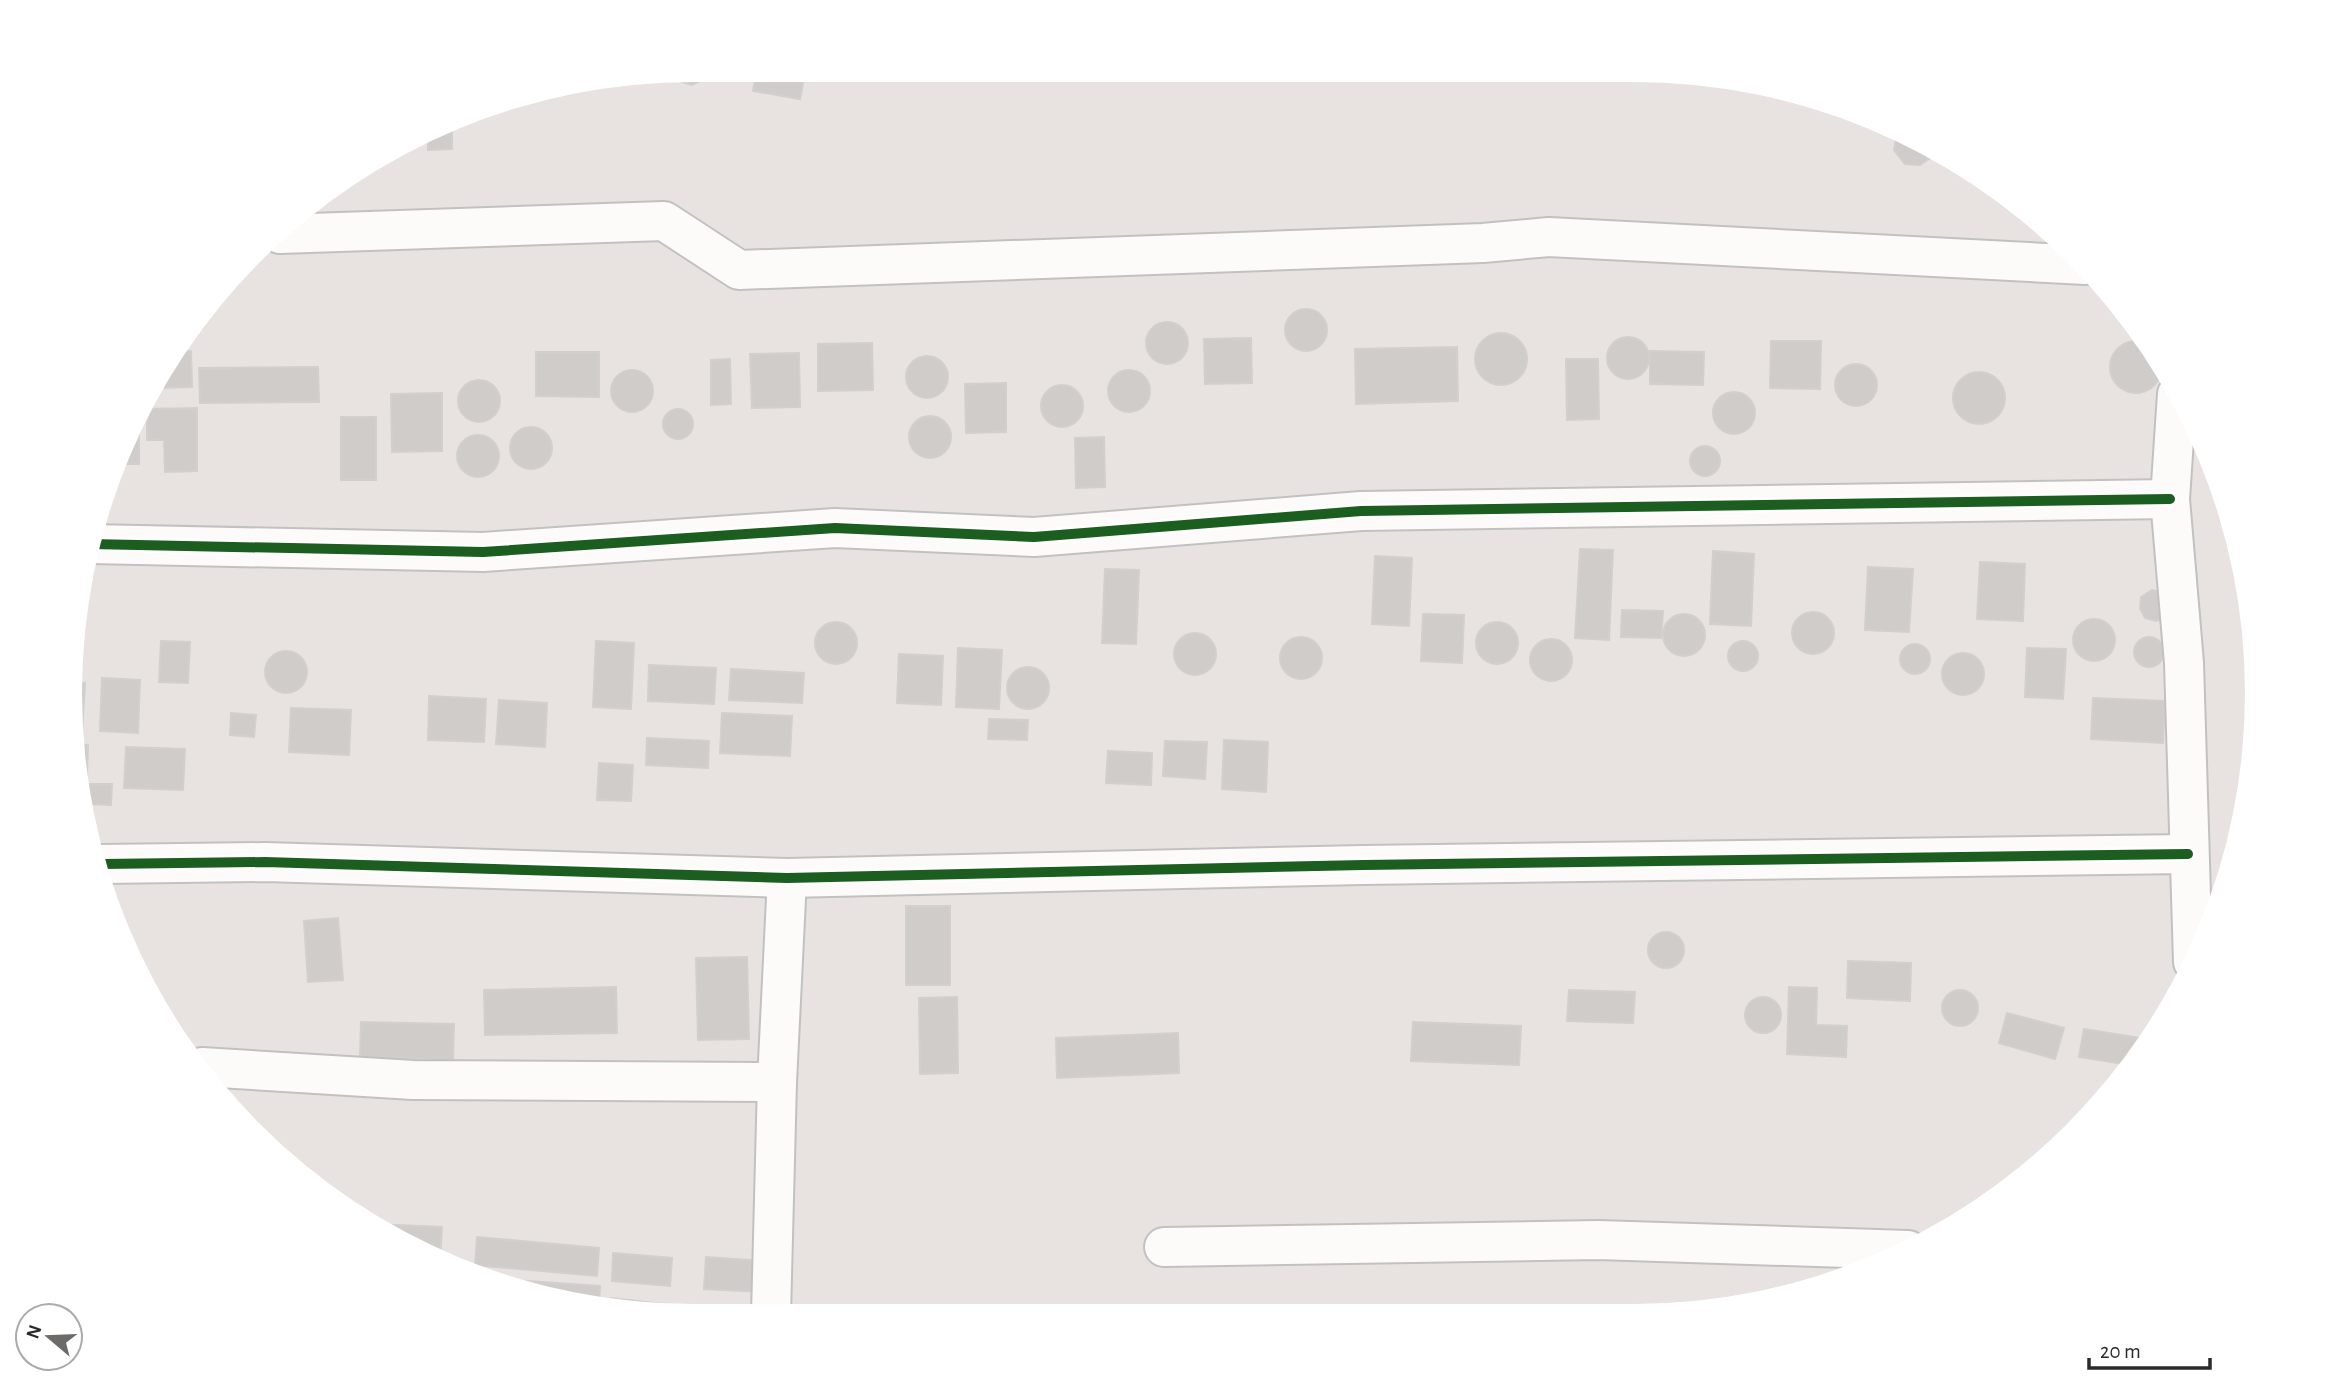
<svg xmlns="http://www.w3.org/2000/svg" width="2327" height="1386" font-family="'Alegreya Sans',sans-serif">
	<rect width="100%" height="100%" fill="#e8e3e1"/>
	<g fill="#cfccca" stroke="#d3cfcd" stroke-width="2">
		<polygon points="705,70 702,80 692,85 681,82 675,73"/>
		<polygon points="757,70 804,79 800,99 753,91"/>
		<polygon points="823,70 869,70 866,80"/>
		<polygon points="452,125 452,149 428,150 428,138"/>
		<polygon points="1897,134 1934,152 1933,156 1920,165 1905,164 1894,150"/>
		<circle cx="1306" cy="330" r="21"/>
		<circle cx="1167" cy="343" r="21"/>
		<circle cx="1501" cy="359" r="26"/>
		<circle cx="1628" cy="358" r="21"/>
		<polygon points="1251,338 1252,383 1205,384 1204,339"/>
		<polygon points="1771,341 1821,341 1820,389 1770,388"/>
		<circle cx="2136" cy="367" r="26"/>
		<polygon points="872,343 873,390 818,391 818,344"/>
		<polygon points="1457,347 1458,401 1356,404 1355,349"/>
		<polygon points="191,351 192,387 157,388 173,352"/>
		<polygon points="1650,351 1704,352 1703,385 1650,384"/>
		<polygon points="536,352 599,352 599,397 536,396"/>
		<polygon points="799,353 800,407 752,408 750,354"/>
		<circle cx="927" cy="377" r="21"/>
		<polygon points="730,359 731,404 711,405 711,360"/>
		<polygon points="1566,359 1598,359 1599,419 1567,420"/>
		<circle cx="1856" cy="385" r="21"/>
		<polygon points="318,367 319,402 200,403 199,368"/>
		<circle cx="632" cy="391" r="21"/>
		<circle cx="1129" cy="391" r="21"/>
		<circle cx="1979" cy="398" r="26"/>
		<circle cx="479" cy="401" r="21"/>
		<polygon points="1006,383 1006,432 966,433 965,384"/>
		<circle cx="1062" cy="406" r="21"/>
		<circle cx="1734" cy="413" r="21"/>
		<polygon points="442,393 442,451 392,452 391,394"/>
		<polygon points="197,408 197,471 165,472 164,440 147,440 147,409"/>
		<circle cx="678" cy="424" r="15"/>
		<circle cx="930" cy="437" r="21"/>
		<rect x="341" y="417" width="35" height="63"/>
		<circle cx="531" cy="448" r="21"/>
		<polygon points="139,427 139,464 122,464"/>
		<circle cx="478" cy="456" r="21"/>
		<polygon points="1104,437 1105,487 1076,488 1075,438"/>
		<circle cx="1705" cy="461" r="15"/>
		<polygon points="1580,549 1613,550 1609,640 1575,638"/>
		<polygon points="1713,551 1754,554 1751,626 1710,624"/>
		<polygon points="1375,556 1412,558 1409,626 1372,624"/>
		<polygon points="1980,562 2025,564 2023,621 1977,619"/>
		<polygon points="1868,567 1913,569 1909,632 1865,630"/>
		<polygon points="1105,569 1139,570 1136,644 1102,643"/>
		<polygon points="2152,590 2164,593 2162,619 2156,621 2145,618 2140,608 2141,597"/>
		<polygon points="1622,610 1663,611 1661,638 1621,637"/>
		<circle cx="1813" cy="633" r="21"/>
		<circle cx="1684" cy="635" r="21"/>
		<polygon points="1423,614 1464,615 1462,663 1421,661"/>
		<circle cx="2094" cy="640" r="21"/>
		<circle cx="1497" cy="643" r="21"/>
		<circle cx="836" cy="643" r="21"/>
		<circle cx="1195" cy="654" r="21"/>
		<circle cx="2149" cy="652" r="15"/>
		<circle cx="1301" cy="658" r="21"/>
		<circle cx="1551" cy="660" r="21"/>
		<circle cx="1743" cy="656" r="15"/>
		<polygon points="161,641 190,642 188,683 159,682"/>
		<polygon points="596,641 634,643 631,709 593,707"/>
		<circle cx="1915" cy="659" r="15"/>
		<polygon points="958,648 1002,650 999,709 956,707"/>
		<polygon points="2027,648 2066,649 2063,699 2025,697"/>
		<circle cx="286" cy="672" r="21"/>
		<circle cx="1963" cy="674" r="21"/>
		<polygon points="899,654 943,656 941,705 897,703"/>
		<polygon points="649,665 716,668 714,704 648,701"/>
		<circle cx="1028" cy="688" r="21"/>
		<polygon points="731,669 804,673 802,703 729,700"/>
		<polygon points="102,678 140,680 138,733 100,731"/>
		<polygon points="76,682 85,683 82,733 71,732"/>
		<polygon points="429,696 486,699 484,742 428,740"/>
		<polygon points="2093,698 2165,701 2163,743 2091,739"/>
		<polygon points="499,700 547,703 545,747 496,744"/>
		<polygon points="291,708 351,710 349,755 289,752"/>
		<polygon points="231,713 256,715 254,737 230,735"/>
		<polygon points="722,713 792,716 790,756 720,753"/>
		<polygon points="989,719 1028,720 1027,740 988,739"/>
		<polygon points="647,738 709,741 708,768 646,765"/>
		<polygon points="1224,740 1268,742 1266,792 1222,789"/>
		<polygon points="1165,741 1207,742 1205,779 1163,776"/>
		<polygon points="74,744 88,745 87,775 81,775"/>
		<polygon points="126,747 185,749 183,790 124,788"/>
		<polygon points="1108,751 1152,753 1151,785 1106,783"/>
		<polygon points="599,763 633,765 631,801 597,800"/>
		<polygon points="89,784 112,784 111,805 88,804"/>
		<rect x="906" y="906" width="44" height="79"/>
		<polygon points="338,918 343,980 308,982 304,921"/>
		<circle cx="1666" cy="950" r="18"/>
		<polygon points="747,957 749,1039 698,1040 696,958"/>
		<polygon points="1848,961 1911,963 1910,1001 1847,998"/>
		<polygon points="616,987 617,1033 485,1035 484,990"/>
		<polygon points="1789,987 1817,988 1816,1025 1847,1026 1846,1057 1787,1054"/>
		<circle cx="1960" cy="1008" r="18"/>
		<polygon points="1569,990 1635,992 1633,1023 1567,1021"/>
		<circle cx="1763" cy="1015" r="18"/>
		<polygon points="957,997 958,1073 920,1074 919,998"/>
		<polygon points="2007,1013 2064,1028 2055,1059 1999,1043"/>
		<polygon points="361,1022 454,1024 453,1060 360,1057"/>
		<polygon points="1413,1022 1521,1026 1519,1065 1411,1061"/>
		<polygon points="2084,1029 2141,1038 2138,1057 2130,1065 2079,1057"/>
		<polygon points="1178,1033 1179,1073 1057,1078 1056,1038"/>
		<polygon points="373,1224 442,1227 440,1257"/>
		<polygon points="477,1237 599,1248 597,1276 475,1265"/>
		<polygon points="613,1253 672,1258 670,1286 612,1281"/>
		<polygon points="706,1257 764,1261 763,1292 704,1289"/>
		<polygon points="482,1278 600,1286 599,1304 493,1283"/>
		<polygon points="611,1298 681,1306 680,1315 652,1315 610,1306"/>
	</g>
	<g fill="none" stroke-linecap="round" stroke-linejoin="round">
		<defs>
			<g id="street">
				<polyline points="280,234 664,221 739,270 1483,243 1549,237 2085,265"/>
				<polyline points="2177,394 2170,499 2184,663 2193,962"/>
				<polyline points="90,544 483,552 835,528 1034,537 1361,511 2170,499"/>
				<polyline points="102,864 265,862 787,878 1363,865 2188,854"/>
				<polyline points="202,1067 413,1080 777,1082"/>
				<polyline points="1164,1247 1598,1240 1908,1250"/>
				<polyline points="771,1315 777,1082 787,878"/>
			</g>
		</defs>
		<use href="#street" stroke="#c2c1c2" stroke-width="42"/>
		<use href="#street" stroke="#fcfbfa" stroke-width="38"/>
		<defs>
			<g id="cycleway">
				<polyline points="90,544 483,552 835,528 1034,537 1361,511 2170,499"/>
				<polyline points="102,864 265,862 787,878 1363,865 2188,854"/>
			</g>
		</defs>
		<use href="#cycleway" stroke="#fff" stroke-width="15"/>
		<use href="#cycleway" stroke="#1b5e20" stroke-width="10"/>
	</g>
	<path d="M0 0H2327V1386H0ZM693 82H1634A611 611 0 0 1 2245 693V693A611 611 0 0 1 1634 1304H693A611 611 0 0 1 82 693V693A611 611 0 0 1 693 82Z" fill="#fff" fill-rule="evenodd"/>
	<g transform="translate(49 1337) rotate(289)"><circle r="33" fill="#ffffff" stroke="#aaaaaa" stroke-width="2"/>
	<path d="M0-5L12 26L0 18L-12 26Z" fill="#6c6b6a"/>
	<text y="-10" font-size="19" font-weight="bold" text-anchor="middle" fill="#2a2a2a">N</text>
	</g>
	<path d="M2089 1358v10h121v-10" fill="none" stroke="#2a2a2a" stroke-width="3.5"/>
	<text x="2100" y="1358" font-size="21" fill="#2a2a2a" stroke="#ffffff" stroke-width="5" paint-order="stroke">20 m</text>
</svg>
